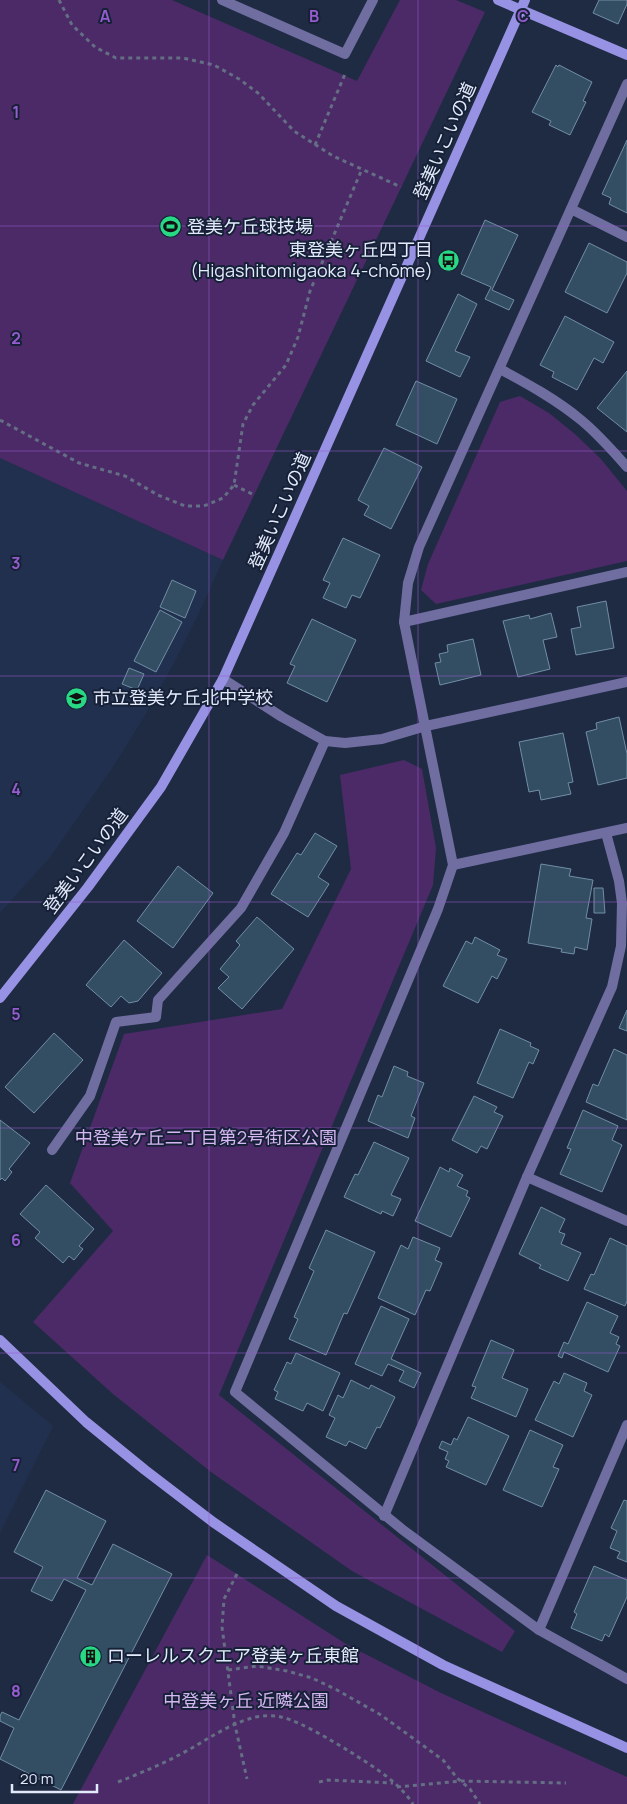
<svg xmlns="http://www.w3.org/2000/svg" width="627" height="1804" font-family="Manrope,'Noto Sans JP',sans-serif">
	<rect width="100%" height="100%" fill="#1f2b43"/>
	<g fill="#22304f">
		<polygon points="0,458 223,560 199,613 173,665 144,717 115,764 51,856 0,913"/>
		<polygon points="0,1382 53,1426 0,1533"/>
	</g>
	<g fill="#4c2a67">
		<polygon points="0,0 172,0 357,81 400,0 456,0 485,12 223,560 0,458"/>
		<polygon points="520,396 549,413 576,435 600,458 627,491 627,561 436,604 421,590 428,564 500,402"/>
		<polygon points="404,760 422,769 436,848 433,885 219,1395 515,1631 502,1652 352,1571 211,1472 113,1394 33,1322 113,1231 70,1183 124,1034 282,1009 351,869 340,775"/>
		<polygon points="207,1555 346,1644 441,1693 627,1777 627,1804 73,1804"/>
	</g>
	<g fill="#334e63" stroke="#718ea5">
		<polygon points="599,0 627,0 627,4 618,24 593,13"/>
		<polygon points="556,65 558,67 559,65 592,82 583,101 586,102 570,135 549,125 551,121 532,112"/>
		<polygon points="627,140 627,213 609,204 611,198 602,194"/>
		<polygon points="485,220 518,235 492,290 514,300 509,310 485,299 491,287 461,274"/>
		<polygon points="589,243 627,262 627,273 607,313 565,292"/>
		<polygon points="458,294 477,304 455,351 470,357 460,377 426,361"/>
		<polygon points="565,316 614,342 603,363 594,358 577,390 552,377 554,372 540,365"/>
		<polygon points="627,371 627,432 597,408"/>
		<polygon points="416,381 457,399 437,444 396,425"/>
		<polygon points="384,448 422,467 391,529 364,515 369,506 358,500"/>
		<polygon points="343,538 380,555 360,598 352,595 346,608 323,598 330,583 323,580"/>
		<polygon points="172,580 196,591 185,618 160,607"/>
		<polygon points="606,601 614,648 576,655 571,629 581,627 577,607"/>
		<polygon points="160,610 182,622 156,672 134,661"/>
		<polygon points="551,613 557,637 543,640 550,669 518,677 503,621 529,615 530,619"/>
		<polygon points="312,619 356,640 327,702 287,683 295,666 290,664"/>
		<polygon points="473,639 481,675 440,685 435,663 441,662 439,654 448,652 447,645"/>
		<polygon points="129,668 144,674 137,690 122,684"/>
		<polygon points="619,717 627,754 627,778 598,785 586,732 597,729 596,723"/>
		<polygon points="563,733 573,782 568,783 571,794 541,800 539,790 529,792 519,742"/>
		<polygon points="315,833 337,846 318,877 329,884 308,917 271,894 297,853 301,855"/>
		<polygon points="541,864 571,869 569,876 593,880 586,918 592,919 587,950 575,947 574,954 561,952 562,949 528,943"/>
		<polygon points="178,866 213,893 173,948 137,921"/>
		<polygon points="594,888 603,888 605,913 594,913"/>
		<polygon points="257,917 294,949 242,1009 218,988 229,977 220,969 240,945 236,941"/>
		<polygon points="475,937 500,950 497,955 507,959 497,979 492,976 478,1003 443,986 466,941 472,944"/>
		<polygon points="124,940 162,973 138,1001 129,1003 121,996 111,1007 86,985"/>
		<polygon points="627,1010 627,1031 619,1028"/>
		<polygon points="500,1029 531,1043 530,1046 539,1050 533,1064 529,1062 513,1098 477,1083"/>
		<polygon points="54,1033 83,1060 34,1113 5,1087"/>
		<polygon points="614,1049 627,1055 627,1120 586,1102 593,1084 598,1086"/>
		<polygon points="394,1066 408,1072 407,1076 424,1083 411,1116 415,1118 408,1138 368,1121 378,1095 382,1097"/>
		<polygon points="474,1096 497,1107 494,1112 503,1116 487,1149 481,1146 477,1153 452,1140"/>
		<polygon points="583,1110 618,1126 612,1140 622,1145 602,1192 560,1174 571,1149 567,1148"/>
		<polygon points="0,1120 30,1143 9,1169 12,1172 5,1181 2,1178 0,1180"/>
		<polygon points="374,1142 409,1158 391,1195 401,1199 393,1216 382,1211 381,1214 344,1197 355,1174 358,1175"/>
		<polygon points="440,1167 449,1172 450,1168 463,1175 457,1186 468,1191 466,1196 470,1198 451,1237 415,1221"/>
		<polygon points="46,1185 94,1229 79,1246 83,1249 74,1260 69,1256 63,1263 35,1238 40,1232 20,1214"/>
		<polygon points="541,1207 565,1219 559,1232 565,1234 561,1244 581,1253 568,1281 539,1268 541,1265 519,1254"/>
		<polygon points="326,1230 375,1252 347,1314 344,1313 326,1355 289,1339 298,1319 294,1317 314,1271 309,1268"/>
		<polygon points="413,1237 440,1248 435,1260 442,1263 430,1291 426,1290 415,1315 378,1298 401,1245 408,1249"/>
		<polygon points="610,1238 627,1246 627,1301 625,1306 584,1289 591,1274 594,1275"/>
		<polygon points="587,1302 618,1316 610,1333 619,1337 616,1344 620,1346 608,1372 564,1352 562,1358 558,1356 564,1342 568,1344"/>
		<polygon points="381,1306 409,1319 391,1359 421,1373 414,1388 399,1381 404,1371 388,1364 382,1376 355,1364"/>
		<polygon points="491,1340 514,1350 502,1378 528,1389 516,1417 471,1398 476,1387 472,1386"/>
		<polygon points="296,1353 340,1373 323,1411 307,1403 303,1411 275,1399 278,1392 274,1390 287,1362 291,1364"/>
		<polygon points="564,1373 587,1383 584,1391 592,1395 573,1437 535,1420 554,1381 559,1384"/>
		<polygon points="351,1380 369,1389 371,1385 395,1397 380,1428 377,1427 366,1449 349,1441 346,1446 326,1437 335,1418 329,1415 338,1395 343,1398"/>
		<polygon points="468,1417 509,1436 486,1485 446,1467 449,1461 445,1459 448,1452 439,1448 442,1441 451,1445 454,1438 457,1440"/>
		<polygon points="530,1430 563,1445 553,1467 559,1469 542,1507 503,1490"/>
		<polygon points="46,1490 106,1521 77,1578 92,1585 113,1544 172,1574 61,1790 0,1759 14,1728 0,1721 0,1716 2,1712 19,1720 86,1590 64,1579 52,1601 31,1591 43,1567 14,1552"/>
		<polygon points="624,1500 627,1501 627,1562 617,1558 620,1552 610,1548 617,1531 611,1528"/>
		<polygon points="594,1566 627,1580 627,1597 609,1637 605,1634 602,1641 571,1628 577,1614 574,1612"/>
	</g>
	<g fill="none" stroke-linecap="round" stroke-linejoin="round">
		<g stroke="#646e84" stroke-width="3" stroke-dasharray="4 4" stroke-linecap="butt">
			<polyline points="59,0 72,25 95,47 116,58 183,58 214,65 239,79 258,93 294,131 333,156 401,187"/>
			<polyline points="315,145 345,74"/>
			<polyline points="0,420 79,463 125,476 158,495 185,506 204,506 223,498 234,485 243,424 253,405 286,365 298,337 310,291 362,169"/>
			<polyline points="234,485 254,495"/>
			<polyline points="237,1574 224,1599 222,1627 235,1725 247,1779"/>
			<polyline points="228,1670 257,1666 287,1671 312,1678 337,1690 381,1715 443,1760 457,1778 470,1789 480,1804"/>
			<path d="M118 1782C138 1774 158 1766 177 1756 208 1741 245 1709 281 1717 300 1721 332 1741 349 1751 372 1766 398 1781 413 1804"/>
			<polyline points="319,1782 328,1780 393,1783"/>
			<polyline points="397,1787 461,1781 566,1783"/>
		</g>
		<g stroke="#706ea1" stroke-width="10">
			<polyline points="222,0 345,54 373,0"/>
			<polyline points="627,84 419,547 408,583 404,622 453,865 438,909 235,1392 403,1530 539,1630 627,1679"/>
			<polyline points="571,209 627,237"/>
			<path d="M500 369C528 384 557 400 581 420 598 434 613 451 627 467"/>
			<polyline points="404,622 627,572"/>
			<polyline points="223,679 282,717 325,741 345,743 382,739 426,726 627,682"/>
			<polyline points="453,865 627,828"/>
			<polyline points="52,1150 90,1096 116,1022 156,1017 158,1000 241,908 284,833 325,741"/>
			<polyline points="527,1177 627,1221"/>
			<polyline points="384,1516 527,1177 612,987 621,946 622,903 619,881 606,833"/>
			<polyline points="539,1630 627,1425"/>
		</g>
		<g stroke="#9892e4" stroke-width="10">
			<polyline points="498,0 627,55"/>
			<polyline points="0,998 88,887 161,787 223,679 525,0"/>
			<polyline points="0,1340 86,1422 145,1470 213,1522 336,1606 443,1665 627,1748"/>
		</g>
	</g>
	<path fill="none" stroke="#955cce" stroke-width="1" stroke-opacity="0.55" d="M209 0V1804M418 0V1804M0 226H627M0 451H627M0 676H627M0 902H627M0 1128H627M0 1353H627M0 1578H627"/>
	<defs>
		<symbol id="stadium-disc" viewBox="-11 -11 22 22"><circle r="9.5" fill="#29d885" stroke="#162138"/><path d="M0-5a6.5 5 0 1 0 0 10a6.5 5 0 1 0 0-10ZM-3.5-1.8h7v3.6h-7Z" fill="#111"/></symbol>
		<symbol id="bus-disc" viewBox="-11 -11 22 22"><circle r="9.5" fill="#29d885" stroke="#162138"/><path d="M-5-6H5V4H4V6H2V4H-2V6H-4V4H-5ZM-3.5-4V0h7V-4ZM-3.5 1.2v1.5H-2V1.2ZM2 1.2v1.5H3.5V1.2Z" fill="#111"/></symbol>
		<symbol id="school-disc" viewBox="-11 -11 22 22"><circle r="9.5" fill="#29d885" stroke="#162138"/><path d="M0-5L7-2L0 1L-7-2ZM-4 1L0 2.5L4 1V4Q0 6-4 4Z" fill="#111"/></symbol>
		<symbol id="building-disc" viewBox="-11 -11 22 22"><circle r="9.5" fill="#29d885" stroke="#162138"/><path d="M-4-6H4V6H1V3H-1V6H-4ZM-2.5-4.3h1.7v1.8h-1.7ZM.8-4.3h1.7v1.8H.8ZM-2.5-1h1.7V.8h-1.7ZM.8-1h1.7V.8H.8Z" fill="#111"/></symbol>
	</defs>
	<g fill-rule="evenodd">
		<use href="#stadium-disc" x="158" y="214" width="25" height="25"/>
		<use href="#bus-disc" x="436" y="248" width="25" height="25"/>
		<use href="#school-disc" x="64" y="686" width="25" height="25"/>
		<use href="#building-disc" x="78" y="1644" width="25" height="25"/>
	</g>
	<g text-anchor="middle" stroke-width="4" stroke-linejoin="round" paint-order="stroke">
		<g font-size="18" fill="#e2eafb" stroke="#162138">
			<text transform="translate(445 141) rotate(-66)" y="6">登美いこいの道</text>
			<text transform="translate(280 511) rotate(-66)" y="6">登美いこいの道</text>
			<text transform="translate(86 861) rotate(-53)" y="6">登美いこいの道</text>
		</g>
		<g font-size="18" fill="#e2eafb" stroke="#162138" text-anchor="start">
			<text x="187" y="233">登美ケ丘球技場</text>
			<text x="433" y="256" text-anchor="end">東登美ヶ丘四丁目<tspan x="433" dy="21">(Higashitomigaoka 4-chōme)</tspan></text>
			<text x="93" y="704">市立登美ケ丘北中学校</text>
			<text x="107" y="1662">ローレルスクエア登美ヶ丘東館</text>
		</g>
		<g font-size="18" fill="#d4b6f1" stroke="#162138">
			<text x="206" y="1144">中登美ケ丘二丁目第2号街区公園</text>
			<text x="246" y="1707">中登美ヶ丘 近隣公園</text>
		</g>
	</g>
	<g font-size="16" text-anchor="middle" font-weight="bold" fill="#955cce" stroke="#162138" stroke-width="4" stroke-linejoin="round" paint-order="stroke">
		<text x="105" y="22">A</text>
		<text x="314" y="22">B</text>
		<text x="523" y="22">C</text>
		<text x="16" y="118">1</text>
		<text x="16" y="344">2</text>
		<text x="16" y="569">3</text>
		<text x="16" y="795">4</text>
		<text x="16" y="1020">5</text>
		<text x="16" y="1246">6</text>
		<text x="16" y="1471">7</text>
		<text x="16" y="1697">8</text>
	</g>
	<path d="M12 1784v8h85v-8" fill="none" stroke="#e2eafb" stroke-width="2.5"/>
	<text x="20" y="1784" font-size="15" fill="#e2eafb" stroke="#162138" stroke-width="4" paint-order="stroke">20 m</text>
</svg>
